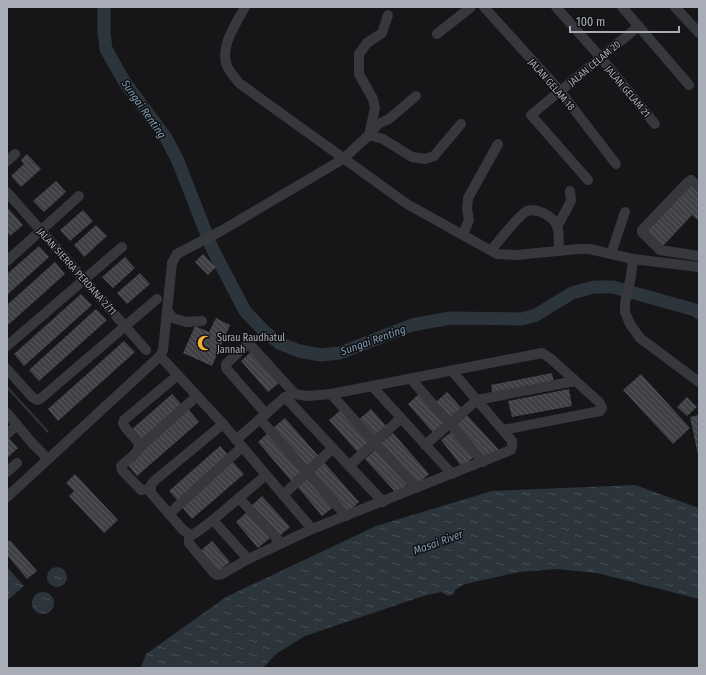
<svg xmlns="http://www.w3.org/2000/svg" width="706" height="675" font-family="'Fira Sans Condensed',sans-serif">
	<defs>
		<pattern id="water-ripples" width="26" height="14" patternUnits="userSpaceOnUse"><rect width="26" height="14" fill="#2c353c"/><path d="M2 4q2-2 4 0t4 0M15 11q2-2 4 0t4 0" fill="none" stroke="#485056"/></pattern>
		<pattern id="building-back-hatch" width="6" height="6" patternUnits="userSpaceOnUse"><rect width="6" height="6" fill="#404145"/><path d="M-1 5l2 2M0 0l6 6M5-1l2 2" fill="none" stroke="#595a5e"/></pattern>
	</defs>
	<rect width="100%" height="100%" fill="#161618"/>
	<g fill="url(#water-ripples)">
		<polygon points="635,485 699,508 699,599 597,573 557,569 519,572 465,584 455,590 454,594 448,596 441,592 423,596 305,636 276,654 263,668 141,668 146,654 226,597 376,526 492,491"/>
		<circle cx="57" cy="577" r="10"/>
		<polygon points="8,568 24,586 7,601 7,569"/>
		<circle cx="43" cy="603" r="11"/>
	</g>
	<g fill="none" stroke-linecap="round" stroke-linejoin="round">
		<polyline stroke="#2c353c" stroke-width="2" points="7,387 48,432"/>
		<polyline stroke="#2c353c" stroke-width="13" points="104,7 104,32 106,49 124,81 166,138 178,161 212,248 245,311 264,331 279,343 299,351 321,355 340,353 412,325 450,318 522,319 536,315 572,293 594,287 613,287 695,310 699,313"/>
	</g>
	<g fill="url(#building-back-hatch)">
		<polygon points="27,154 41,169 21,187 11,176 24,164 21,160"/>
		<polygon points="56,181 66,192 44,212 33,201"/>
		<polygon points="691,181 699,189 699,221 692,215 662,247 644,231"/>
		<polygon points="7,207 23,225 10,236 7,232"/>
		<polygon points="83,210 93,221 70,241 60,230"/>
		<polygon points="96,225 107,236 84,257 74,245"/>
		<polygon points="39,246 49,257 7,295 7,274"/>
		<polygon points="203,254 216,267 208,275 195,262"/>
		<polygon points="125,257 135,268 113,288 102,277"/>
		<polygon points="55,262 65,274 7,326 7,305"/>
		<polygon points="140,273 150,284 127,304 117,293"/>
		<polygon points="81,294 92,305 24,366 14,354"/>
		<polygon points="96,309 107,320 39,381 29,370"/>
		<polygon points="216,318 230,325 212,366 183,353 195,326 209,332"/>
		<polygon points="124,341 135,352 58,421 48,409"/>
		<polygon points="253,350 281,381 268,392 241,361"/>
		<polygon points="552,373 555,389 494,401 491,385"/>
		<polygon points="641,374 690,428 673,444 623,390"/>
		<polygon points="569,389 572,406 512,417 508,401"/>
		<polygon points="447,392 465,412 453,423 435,403"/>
		<polygon points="420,393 448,424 435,435 408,404"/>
		<polygon points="172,394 183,406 142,442 131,430"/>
		<polygon points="687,397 697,407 687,416 677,407"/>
		<polygon points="188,409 199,422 137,476 126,463"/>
		<polygon points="342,409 374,445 361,456 329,420"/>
		<polygon points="371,409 389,429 376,440 358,420"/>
		<polygon points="467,415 499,450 487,461 455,426"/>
		<polygon points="699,415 699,455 698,455 690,417"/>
		<polygon points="285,418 321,459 308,470 272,429"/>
		<polygon points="454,430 475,456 462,467 441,440"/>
		<polygon points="270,431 306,472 293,483 258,442"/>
		<polygon points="393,433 429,474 417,485 380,444"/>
		<polygon points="7,436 18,448 7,458"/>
		<polygon points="220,446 231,458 180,503 169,491"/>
		<polygon points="378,447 409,483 397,494 365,459"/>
		<polygon points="232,461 244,474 192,519 181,506"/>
		<polygon points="323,461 359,502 347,513 311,472"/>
		<polygon points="75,474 118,520 104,533 69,496 74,491 66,483"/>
		<polygon points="309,474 335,506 322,516 296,485"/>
		<polygon points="262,496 290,527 277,538 250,507"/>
		<polygon points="248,511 271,537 258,548 236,522"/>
		<polygon points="10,540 37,571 27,579 7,555 7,542"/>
		<polygon points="212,541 230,562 217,572 199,552"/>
	</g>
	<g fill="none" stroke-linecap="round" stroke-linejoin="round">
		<g stroke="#37383d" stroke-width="10">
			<path d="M245 7C236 24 218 48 228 68 231 73 235 78 239 83L407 204 497 254 516 255 579 249H589L633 259 699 267"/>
			<polyline points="484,7 560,91 616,164"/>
			<polyline points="556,7 601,58 655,124"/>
			<polyline points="622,7 689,85"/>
			<polyline points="675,7 699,33"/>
			<polyline points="388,15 382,33 367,43 359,54 359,74 373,99 375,108 369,135 383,139 412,157 425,159 434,156 461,124"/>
			<polyline points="437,34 471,7"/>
			<polyline points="7,161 15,154"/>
			<polyline points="588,180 531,115 639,26"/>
			<polyline points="699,187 691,180 688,182 642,230 642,232 660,250 699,256"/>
			<polyline points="7,192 146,350"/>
			<polyline points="557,227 571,201 570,191"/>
			<polyline points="463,234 469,220 467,209 468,198 498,144"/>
			<path d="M491 250C501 239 513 222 524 213 534 205 553 216 557 226 560 233 558 244 559 251"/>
			<polyline points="611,254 625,212"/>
			<polyline points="633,259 631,276 625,303 625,312 630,324 640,338 699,382"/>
			<polyline points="7,261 79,196"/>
			<polyline points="167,310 173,318 186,322 202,321"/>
			<polyline points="7,346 122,247"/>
			<polyline points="160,356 223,424 312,529"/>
			<polyline points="7,369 32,397 37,400 40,399 157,299"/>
			<polyline points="411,379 483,462"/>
			<polyline points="372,386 452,474"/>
			<polyline points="331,394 416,488"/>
			<polyline points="285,397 383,502"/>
			<polyline points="7,413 32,443 48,459"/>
			<polyline points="266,414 226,368 226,364 246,345 252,347 295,394"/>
			<polyline points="260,419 346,516"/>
			<polyline points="223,424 154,481 151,485 151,493 183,530 189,534 194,534 197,532 213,520 266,475"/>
			<polyline points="7,434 17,425"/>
			<polyline points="236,440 285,397 295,394 307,396 331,394 542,353 550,358 599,402 602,408 600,411 503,430"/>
			<polyline points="425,445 477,400 575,381"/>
			<polyline points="140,447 197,396"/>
			<polyline points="349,466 401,418"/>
			<polyline points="7,472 17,463"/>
			<path d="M151 489 141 490 122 470 121 466C126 461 133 457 137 451 145 442 125 432 123 423L124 420 178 375"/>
			<polyline points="283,495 333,448"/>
			<polyline points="7,497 160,356 163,350 172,263 177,254 221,231 343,159 369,135 378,124 389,119 416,96"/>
			<polyline points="239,498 281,543"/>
			<polyline points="169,514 242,447"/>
			<polyline points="213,520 248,559"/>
			<polyline points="189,534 189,543 214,573 217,575 222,574 248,559 312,529 511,450 512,446 512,441 452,371"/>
		</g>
	</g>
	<defs>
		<symbol id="mosque-bare" viewBox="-9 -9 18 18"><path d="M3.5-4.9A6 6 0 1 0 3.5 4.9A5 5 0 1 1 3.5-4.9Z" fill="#f2b134" stroke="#111113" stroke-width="2.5" paint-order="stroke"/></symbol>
	</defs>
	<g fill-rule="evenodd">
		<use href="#mosque-bare" x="194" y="332" width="22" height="22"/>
	</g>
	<g text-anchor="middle" stroke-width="3" stroke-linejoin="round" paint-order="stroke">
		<g font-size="10" fill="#a8adb8" stroke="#111113">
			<text transform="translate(594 63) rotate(-40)" y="4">JALAN CELAM 20</text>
			<text transform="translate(552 84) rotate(49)" y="4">JALAN GELAM 18</text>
			<text transform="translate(628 91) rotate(50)" y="4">JALAN GELAM 21</text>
			<text transform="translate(77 271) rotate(48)" y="4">JALAN SIERRA PERDANA 2/11</text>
		</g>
		<g font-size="10" fill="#a8adb8" stroke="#111113" text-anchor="start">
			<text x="217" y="341">Surau Raudhatul<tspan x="217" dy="12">Jannah</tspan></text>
		</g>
		<g font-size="11" font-style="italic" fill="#7f9bb3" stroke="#111113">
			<text transform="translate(144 109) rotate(55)" y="4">Sungai Renting</text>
			<text transform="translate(373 340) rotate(-20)" y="4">Sungai Renting</text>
			<text transform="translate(438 542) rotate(-20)" y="4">Masai River</text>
		</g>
	</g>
	<rect width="706" height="675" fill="none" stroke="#a8adb8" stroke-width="16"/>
	<path d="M570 26v6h109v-6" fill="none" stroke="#a8adb8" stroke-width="2"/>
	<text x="576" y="26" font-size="12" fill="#a8adb8" stroke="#111113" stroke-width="3" paint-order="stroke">100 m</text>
</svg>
